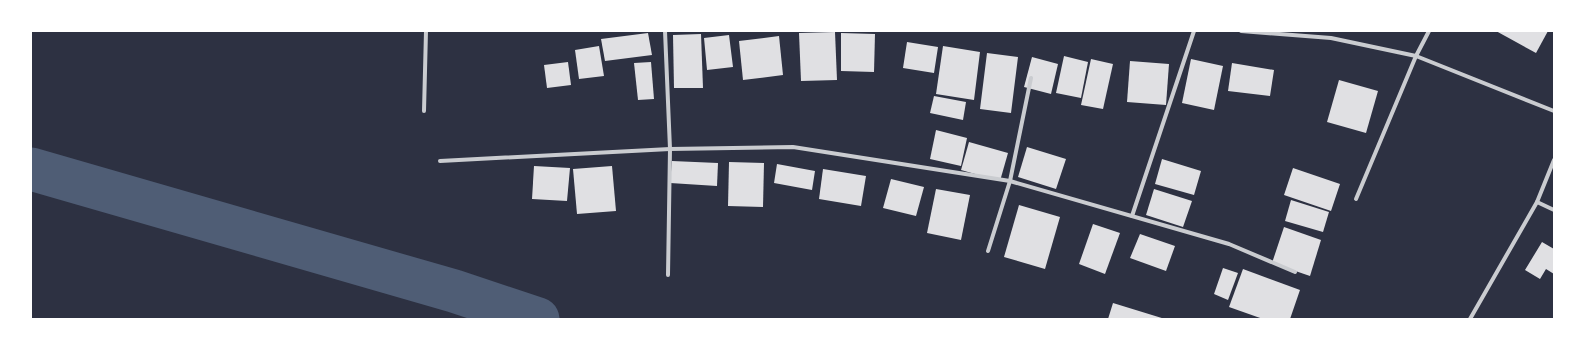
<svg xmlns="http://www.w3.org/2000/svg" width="1585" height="350" font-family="Barlow,sans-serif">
	<rect width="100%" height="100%" fill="#2d3142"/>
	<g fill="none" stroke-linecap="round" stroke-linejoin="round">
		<polyline stroke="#4f5d75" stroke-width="43" points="31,169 454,291 538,319"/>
	</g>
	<g fill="#e0e0e3">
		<polygon points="1496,31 1548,31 1536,53"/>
		<polygon points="835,32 837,80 801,81 799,33"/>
		<polygon points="648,33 652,55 605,61 601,39"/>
		<polygon points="841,33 875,34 874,72 841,71"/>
		<polygon points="701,34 703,88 674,88 673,35"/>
		<polygon points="729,35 733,67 707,70 704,38"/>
		<polygon points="779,36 783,75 743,80 739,41"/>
		<polygon points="907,42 938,47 934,73 903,68"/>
		<polygon points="599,46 604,76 579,79 575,50"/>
		<polygon points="943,46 980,52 974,100 936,94"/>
		<polygon points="987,53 1018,57 1011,113 980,109"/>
		<polygon points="1064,56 1088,62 1081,98 1056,93"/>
		<polygon points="1032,57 1058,64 1051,94 1024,87"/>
		<polygon points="1091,59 1113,64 1103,109 1081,105"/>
		<polygon points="1191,59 1223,66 1214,110 1182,103"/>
		<polygon points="1130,61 1169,64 1166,105 1127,102"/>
		<polygon points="568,62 571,85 547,88 544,65"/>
		<polygon points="651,62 654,99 638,100 634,63"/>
		<polygon points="1232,63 1274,70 1270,96 1228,91"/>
		<polygon points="1339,80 1378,91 1366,133 1327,122"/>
		<polygon points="934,96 966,102 963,120 930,113"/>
		<polygon points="936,130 967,138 961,166 930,159"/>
		<polygon points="969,142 1008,153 1000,181 961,170"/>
		<polygon points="1027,147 1066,159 1056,189 1018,177"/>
		<polygon points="1162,159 1201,171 1194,195 1155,184"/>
		<polygon points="672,161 718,163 717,186 670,183"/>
		<polygon points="729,162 764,163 763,207 728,206"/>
		<polygon points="777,164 815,171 812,190 774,183"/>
		<polygon points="534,166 570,168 567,201 532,199"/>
		<polygon points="612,166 616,211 577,214 573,169"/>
		<polygon points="1293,168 1340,184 1331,211 1284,195"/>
		<polygon points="823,169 866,176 861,206 819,199"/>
		<polygon points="891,179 924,187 916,216 883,208"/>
		<polygon points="936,189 970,195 961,240 927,233"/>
		<polygon points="1154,189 1192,201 1183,227 1146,215"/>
		<polygon points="1291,200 1329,212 1323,232 1285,221"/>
		<polygon points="1019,205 1060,217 1045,269 1004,257"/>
		<polygon points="1093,224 1120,233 1105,274 1079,264"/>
		<polygon points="1284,227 1321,240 1310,276 1272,263"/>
		<polygon points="1140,234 1175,246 1166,271 1130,258"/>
		<polygon points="1542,242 1554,249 1554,274 1546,269 1540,279 1525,270"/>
		<polygon points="1223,268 1238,273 1228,300 1214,294"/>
		<polygon points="1243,269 1300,290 1290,319 1263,319 1229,307"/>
		<polygon points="1113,303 1165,319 1108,319"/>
	</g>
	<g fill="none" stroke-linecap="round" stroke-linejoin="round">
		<g stroke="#caccd0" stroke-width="4">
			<polyline points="665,31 670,149 668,275"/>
			<polyline points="1241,31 1331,38 1416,56 1554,111"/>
			<polyline points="424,111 426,31"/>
			<polyline points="440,161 670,149 793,147 1010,181 1229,244 1295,272"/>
			<polyline points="1356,199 1416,56 1429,31"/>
			<polyline points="1537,202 1554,210"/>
			<polyline points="1132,216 1194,31"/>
			<polyline points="988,251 1010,181 1031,78"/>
			<polyline points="1470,319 1537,202 1554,160"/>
		</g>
	</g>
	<rect width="1585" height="350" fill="none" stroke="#ffffff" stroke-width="64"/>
</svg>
